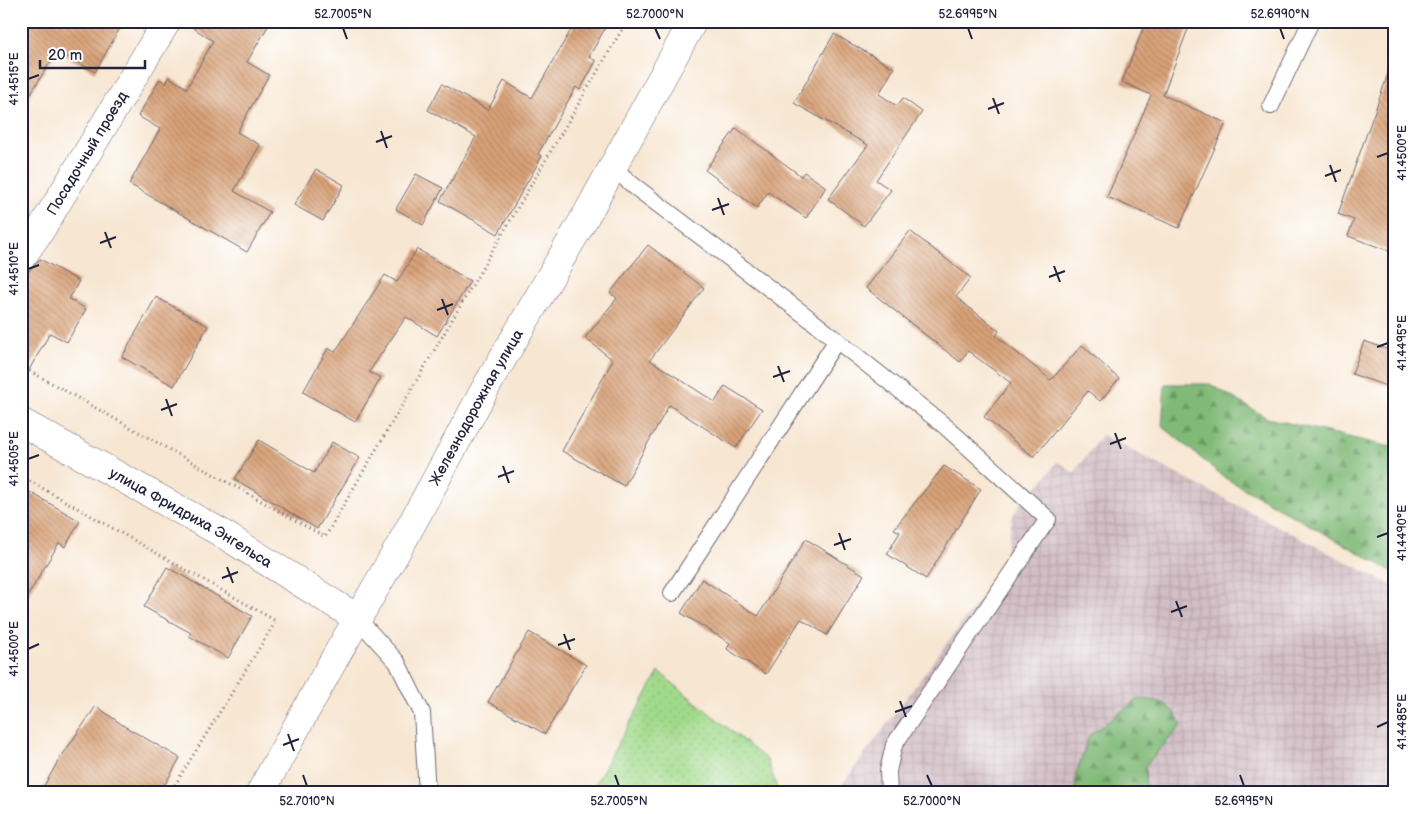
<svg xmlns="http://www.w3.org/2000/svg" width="1416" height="814" font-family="'Balsamiq Sans',sans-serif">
	<defs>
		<pattern id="industrial-grid" width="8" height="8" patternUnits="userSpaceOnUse" patternTransform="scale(1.25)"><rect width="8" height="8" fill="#d2bec4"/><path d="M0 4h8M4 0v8" fill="none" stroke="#b4a3a9"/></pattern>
		<pattern id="grass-dots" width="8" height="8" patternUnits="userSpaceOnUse" patternTransform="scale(1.25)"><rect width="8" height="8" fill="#a2da8c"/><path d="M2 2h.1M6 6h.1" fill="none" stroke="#8bbb7a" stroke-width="1.8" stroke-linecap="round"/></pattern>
		<pattern id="forest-firs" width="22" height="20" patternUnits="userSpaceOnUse" patternTransform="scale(1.25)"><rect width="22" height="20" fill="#81ba78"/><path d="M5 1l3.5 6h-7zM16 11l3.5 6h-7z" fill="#699764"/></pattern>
		<pattern id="building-back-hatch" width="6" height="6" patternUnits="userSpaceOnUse" patternTransform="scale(1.25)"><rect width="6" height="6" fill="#d9a278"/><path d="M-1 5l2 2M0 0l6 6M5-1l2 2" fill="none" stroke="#b08464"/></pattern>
	</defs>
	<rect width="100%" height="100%" fill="#fff"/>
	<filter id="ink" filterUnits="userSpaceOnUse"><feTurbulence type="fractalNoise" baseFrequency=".02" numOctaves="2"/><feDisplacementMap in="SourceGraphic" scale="10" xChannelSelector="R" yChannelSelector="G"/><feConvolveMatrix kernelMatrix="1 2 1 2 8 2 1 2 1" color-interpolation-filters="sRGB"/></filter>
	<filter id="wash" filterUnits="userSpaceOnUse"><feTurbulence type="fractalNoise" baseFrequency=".0096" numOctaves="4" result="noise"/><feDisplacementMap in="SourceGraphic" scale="20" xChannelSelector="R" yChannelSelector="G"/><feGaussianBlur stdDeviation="1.12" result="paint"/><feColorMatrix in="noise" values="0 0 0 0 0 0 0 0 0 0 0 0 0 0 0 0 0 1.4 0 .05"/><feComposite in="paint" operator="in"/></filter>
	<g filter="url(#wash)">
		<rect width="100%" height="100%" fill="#f7e6d1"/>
		<polygon fill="url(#industrial-grid)" points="1102,435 1395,587 1395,793 836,793 1004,566 1012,517 1024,498 1040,484 1058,461 1074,473"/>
		<polygon fill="url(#grass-dots)" stroke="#627e64" points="659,672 767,760 779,793 590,793"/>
		<g fill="url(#forest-firs)" stroke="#526e5a">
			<polygon points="1165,384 1210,384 1267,418 1395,448 1395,573 1225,478 1162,426"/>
			<path d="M1138 699C1163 700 1170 704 1182 725L1145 766 1146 793H1076V774L1089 736Z"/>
		</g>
		<g id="blocks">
			<g fill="url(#building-back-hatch)">
				<polygon points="21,21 124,21 95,72 57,51 21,109"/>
				<polygon points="183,21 271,21 247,62 269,75 237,132 260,145 234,191 270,212 247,252 129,184 160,129 138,116 160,79 166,84 169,77 187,88 213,41"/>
				<polygon points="576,21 609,21 589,57 596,61 580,90 576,87 538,154 542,156 498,234 440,201 476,137 428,110 442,84 488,110 504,81 532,98"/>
				<polygon points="1146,21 1191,21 1163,95 1226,123 1179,228 1107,197 1151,95 1122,82"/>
				<polygon points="834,34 894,68 879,94 897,106 903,98 922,112 876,180 891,190 864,226 828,199 868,145 794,103"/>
				<polygon points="1391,66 1395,67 1395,253 1348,236 1354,220 1338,214"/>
				<polygon points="736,128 801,176 804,172 826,187 806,218 768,192 757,208 705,170"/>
				<polygon points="316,169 344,185 323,221 294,205"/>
				<polygon points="416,174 443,188 423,225 396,209"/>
				<polygon points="910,231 971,278 956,297 999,331 996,336 1051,380 1082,345 1119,379 1100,401 1088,391 1034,457 984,417 1011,383 968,351 960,362 866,288"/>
				<polygon points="648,245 704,288 650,360 715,402 725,386 762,409 736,448 669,405 624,486 562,451 613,360 585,338 617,298 610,293"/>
				<polygon points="417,249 470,281 437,336 406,317 369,372 381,378 355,422 303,392 328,348 335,352 385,275 397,282"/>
				<polygon points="40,259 79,281 69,299 86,309 67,342 50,333 21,384 21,273 28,272"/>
				<polygon points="156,297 208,326 174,386 122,357"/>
				<polygon points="1364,341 1395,352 1395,389 1352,374"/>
				<polygon points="259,440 314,473 332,442 360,458 317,529 235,479"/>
				<polygon points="944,466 981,489 926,579 887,554 900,532 894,529"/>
				<polygon points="21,487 80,521 65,547 59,543 21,607"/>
				<polygon points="806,539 864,575 827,635 801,619 766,674 727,649 730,643 681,613 702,579 758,616"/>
				<polygon points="167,567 252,616 228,658 189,636 191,633 144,607"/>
				<polygon points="529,632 586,665 545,734 488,702"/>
				<polygon points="96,706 124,726 180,758 160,793 40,793 57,763"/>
			</g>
		</g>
	</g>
	<g filter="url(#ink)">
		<use href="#blocks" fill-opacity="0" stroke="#6d6770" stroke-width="1"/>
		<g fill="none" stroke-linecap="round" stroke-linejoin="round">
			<defs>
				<g id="service">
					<polyline points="1271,106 1311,21"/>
					<polyline points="612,167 634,186 806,316 945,426 1048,519 894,745 888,771 889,793"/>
					<polyline points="672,593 837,340"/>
					<polyline points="357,618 397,662 422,713 427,793"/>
				</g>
				<g id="minor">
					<path id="s1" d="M21 258 40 231 167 21"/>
				</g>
				<g id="tertiary">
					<path id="s2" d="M21 422 218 531 357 618"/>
					<path id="s3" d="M260 793 336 656 402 542 485 389 588 212 693 21"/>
				</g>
			</defs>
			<use href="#service" stroke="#6d6770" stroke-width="18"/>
			<use href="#minor" stroke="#6d6770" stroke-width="29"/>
			<use href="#tertiary" stroke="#6d6770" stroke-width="29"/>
			<g stroke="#6d6770" stroke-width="3" stroke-dasharray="1 4" stroke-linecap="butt">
				<polyline points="21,366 325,537 627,21"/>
				<polyline points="21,476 276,621 170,793"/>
			</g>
			<use href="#service" stroke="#fff" stroke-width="16"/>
			<use href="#minor" stroke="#fff" stroke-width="28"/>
			<use href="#tertiary" stroke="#fff" stroke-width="28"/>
		</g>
	</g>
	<path fill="none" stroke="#22223b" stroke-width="2" d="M343 28 347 39M655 28 660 39M968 28 972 39M1280 28 1284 39M28 79 39 75M993 98 999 114M988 109 1004 103M381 131 387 148M376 142 392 136M1377 157 1388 153M1330 165 1336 182M1325 176 1341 170M718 198 724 215M712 210 729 204M105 232 111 248M100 243 116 237M1054 266 1060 282M28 269 39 265M1049 277 1065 271M442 299 448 315M437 310 453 304M1377 347 1388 343M778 366 784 382M773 377 790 371M166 399 172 416M161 410 177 404M1115 433 1121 449M1110 444 1126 438M28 459 39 455M503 466 509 483M498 477 514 471M839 533 845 550M1377 537 1388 533M834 545 851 539M227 567 233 583M222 578 238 572M1176 601 1182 617M1171 612 1187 606M564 634 570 650M558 645 575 639M28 649 39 644M900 701 906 717M895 712 912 706M1377 727 1388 722M288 734 294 751M283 745 299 739M303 775 307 786M615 775 619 786M927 775 932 786M1240 775 1244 786"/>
	<g text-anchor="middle" stroke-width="5" stroke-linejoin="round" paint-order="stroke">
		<g font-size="15" fill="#22223b" stroke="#fff">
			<text dy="5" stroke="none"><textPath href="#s1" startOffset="124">Посадочный проезд</textPath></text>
			<text dy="5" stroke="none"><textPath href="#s3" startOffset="442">Железнодорожная улица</textPath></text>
			<text dy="5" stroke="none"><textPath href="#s2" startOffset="195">улица Фридриха Энгельса</textPath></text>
		</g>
	</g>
	<rect width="1416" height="814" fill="none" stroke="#fff" stroke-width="55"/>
	<path d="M40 60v8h105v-8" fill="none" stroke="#22223b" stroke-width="2.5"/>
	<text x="48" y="60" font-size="15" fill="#22223b" stroke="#ffffff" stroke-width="4" paint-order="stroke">20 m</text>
	<rect x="28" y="28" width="1360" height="758" fill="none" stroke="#22223b" stroke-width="2"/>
	<g font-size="12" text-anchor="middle" fill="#22223b">
		<text x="343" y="18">52.7005°N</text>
		<text x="655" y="18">52.7000°N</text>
		<text x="968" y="18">52.6995°N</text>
		<text x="1280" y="18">52.6990°N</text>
		<text transform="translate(14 79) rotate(-90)" y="4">41.4515°E</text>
		<text transform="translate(1402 153) rotate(-90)" y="4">41.4500°E</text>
		<text transform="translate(14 269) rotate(-90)" y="4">41.4510°E</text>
		<text transform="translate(1402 343) rotate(-90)" y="4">41.4495°E</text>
		<text transform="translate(14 459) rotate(-90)" y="4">41.4505°E</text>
		<text transform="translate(1402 533) rotate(-90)" y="4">41.4490°E</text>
		<text transform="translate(14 649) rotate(-90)" y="4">41.4500°E</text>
		<text transform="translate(1402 722) rotate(-90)" y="4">41.4485°E</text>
		<text x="307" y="805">52.7010°N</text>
		<text x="619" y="805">52.7005°N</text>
		<text x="932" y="805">52.7000°N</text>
		<text x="1244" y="805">52.6995°N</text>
	</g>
</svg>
